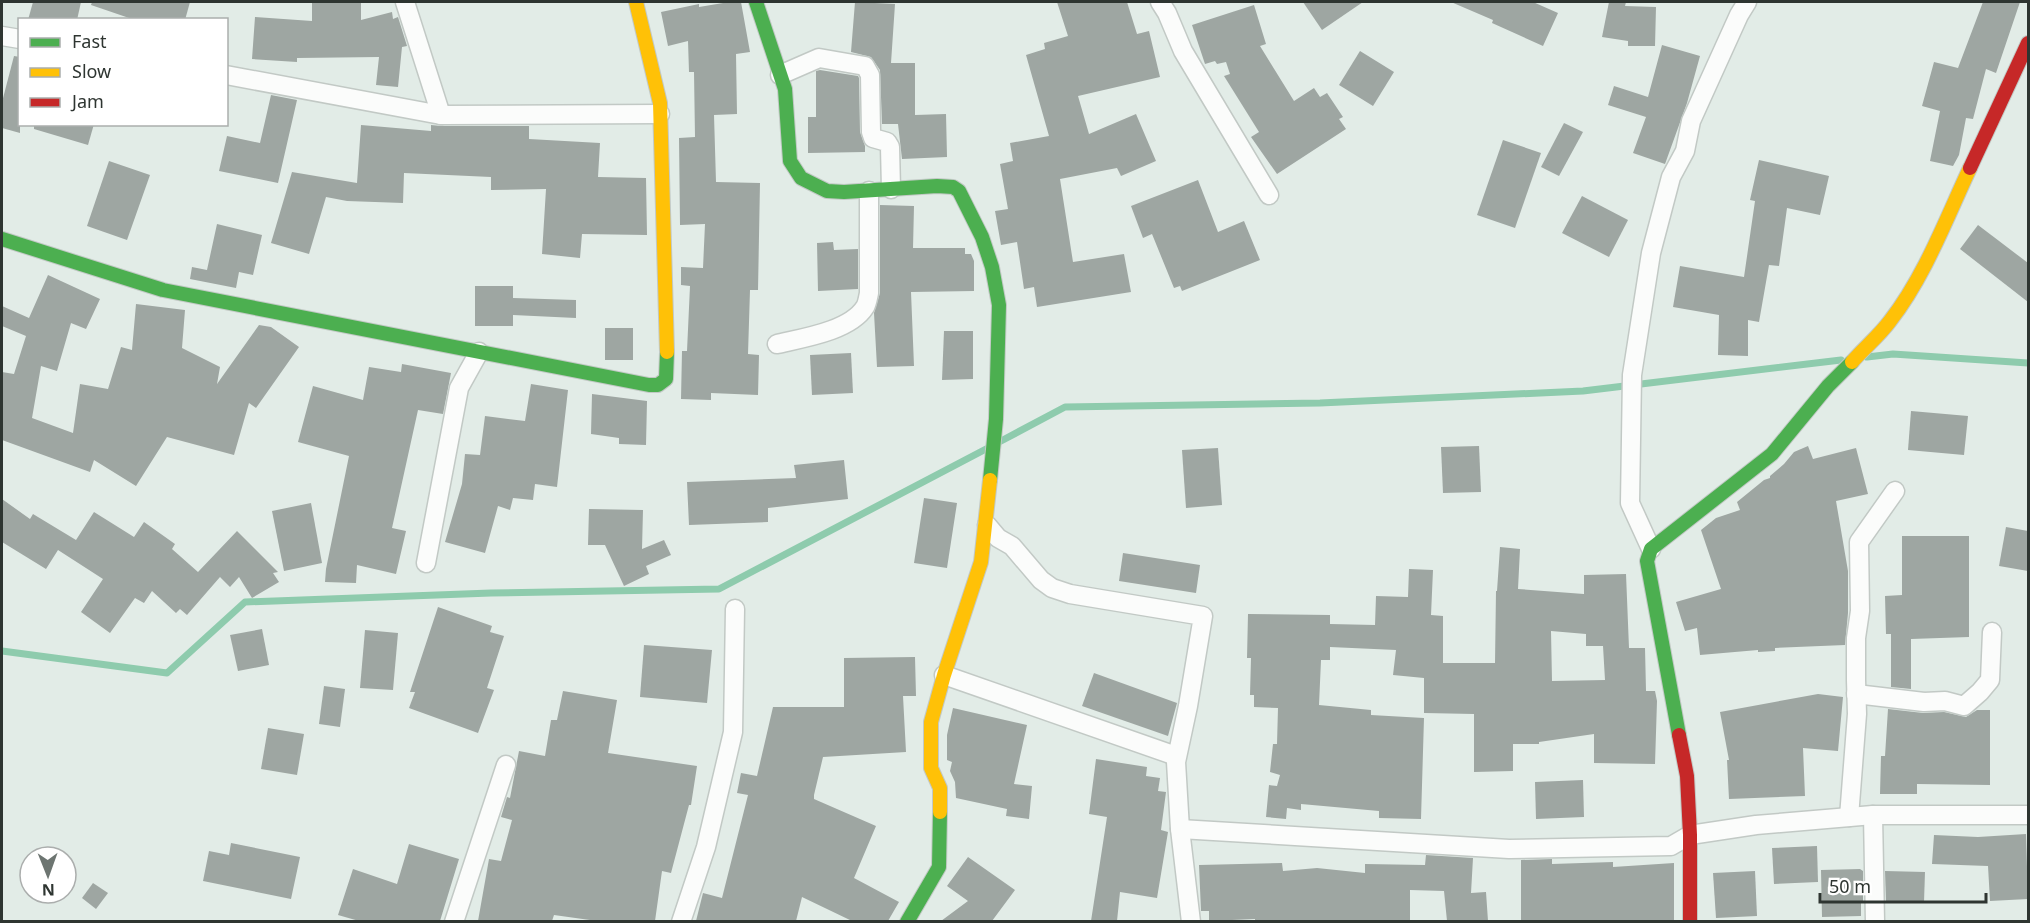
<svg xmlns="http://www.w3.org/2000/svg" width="2030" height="923" font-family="'Noto Sans',sans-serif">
	<rect width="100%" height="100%" fill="#e2ece7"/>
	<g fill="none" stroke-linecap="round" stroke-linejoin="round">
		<g stroke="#8ecbad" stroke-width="7">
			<polyline points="1867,357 1893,354 2028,363"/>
			<polyline points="1001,441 1065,407 1320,403 1583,391 1841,360"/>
			<polyline points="2,651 167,673 245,602 491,593 719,589 986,449"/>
		</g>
	</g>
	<g fill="#9ea6a2" fill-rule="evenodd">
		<polygon points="33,2 81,2 77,20 28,20"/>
		<polygon points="92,2 190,2 185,20 135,20 91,5"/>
		<polygon points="312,2 361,2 361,20 392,12 393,19 398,17 407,46 402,47 398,87 376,85 379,57 297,58 297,62 252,59 255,17 312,21"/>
		<polygon points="729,2 741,2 750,52 736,54 737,114 714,115 716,182 760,183 758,290 750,290 748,354 759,355 758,395 711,393 711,400 681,399 682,351 687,351 690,286 681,285 681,267 703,268 705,224 680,225 679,138 695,137 694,72 689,72 688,41 668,46 661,12 699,4 699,7"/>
		<polygon points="855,2 895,4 891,63 915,63 915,115 946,114 947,157 902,159 898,124 882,124 880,70 871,57 851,52"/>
		<polygon points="1057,2 1127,2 1137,34 1149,31 1160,77 1078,96 1089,134 1136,114 1156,161 1121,176 1117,168 1060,179 1073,262 1124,254 1131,292 1037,307 1034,287 1024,289 1017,242 1001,245 995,211 1008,209 1000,164 1013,161 1010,143 1049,136 1026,55 1045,49 1044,43 1068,36"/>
		<polygon points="1303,2 1363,2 1322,30"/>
		<polygon points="1451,2 1533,2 1558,13 1543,46 1492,23 1493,20"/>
		<polygon points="1609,2 1626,2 1625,6 1656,7 1655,46 1628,46 1628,41 1602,37"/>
		<polygon points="1983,2 2020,2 1996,73 1986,69 1973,119 1966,118 1959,155 1953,166 1930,161 1940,111 1922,106 1934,62 1958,68"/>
		<polygon points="1254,5 1266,44 1260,46 1294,101 1314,88 1320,97 1327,93 1343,117 1339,119 1346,129 1277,174 1251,137 1259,132 1224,76 1230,74 1226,62 1217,64 1215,61 1205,64 1192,25"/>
		<polygon points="1662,45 1700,56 1687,103 1665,164 1633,153 1646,117 1608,105 1614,86 1648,97"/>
		<polygon points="1360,51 1394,72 1373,106 1339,85"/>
		<polygon points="14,56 20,57 20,133 2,128 2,102"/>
		<polygon points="820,70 858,76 859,78 860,132 865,146 865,152 808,153 808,117 816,117 816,71"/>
		<polygon points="271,95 297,100 278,183 219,171 227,136 260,143"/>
		<polygon points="1564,123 1583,132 1559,176 1541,167"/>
		<polygon points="34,124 94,124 88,145 34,129"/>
		<polygon points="361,125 431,131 431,125 441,126 529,126 529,139 600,143 598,177 646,178 647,235 582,234 580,258 542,254 546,189 491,190 491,177 404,173 403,203 347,201 326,197 309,254 271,243 292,172 357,183"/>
		<polygon points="1503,140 1541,153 1515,228 1477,215"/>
		<polygon points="1759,160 1829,176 1820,215 1787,208 1779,266 1769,265 1759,322 1748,320 1748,356 1718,355 1719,315 1673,307 1680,266 1744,277 1755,201 1750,200"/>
		<polygon points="109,161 150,175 127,240 87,226"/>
		<polygon points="1198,180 1218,232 1244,221 1260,260 1182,291 1180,286 1174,288 1152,234 1143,238 1131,206"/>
		<polygon points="1582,196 1628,220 1609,257 1562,233"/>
		<polygon points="880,205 914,206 913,248 965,248 965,254 971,254 974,261 974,291 911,292 914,366 877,367 874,313 880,293"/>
		<polygon points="217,224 262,235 253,275 239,272 236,288 190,279 192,267 207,270"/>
		<polygon points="1978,225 2028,263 2028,302 1960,249"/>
		<polygon points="833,242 834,250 858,249 858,289 818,291 817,243"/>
		<polygon points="48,275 100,299 86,329 71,323 57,371 41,366 32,418 73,433 80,384 108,389 121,347 132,350 136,304 185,310 182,348 220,367 217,384 259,325 271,327 299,347 256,408 249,403 234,455 167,437 136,486 94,460 90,472 2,440 2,372 14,374 26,336 2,326 2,306 29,318"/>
		<polygon points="475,286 513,286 513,298 576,300 576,318 513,315 513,326 475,326"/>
		<rect x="605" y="328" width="28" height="32"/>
		<polygon points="944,331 973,331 973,379 942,380"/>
		<polygon points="851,353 853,393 812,395 810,355"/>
		<polygon points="402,364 451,373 443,414 418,410 392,528 406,531 396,574 357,565 356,583 325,582 326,569 349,456 298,442 313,386 363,400 369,367 401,372"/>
		<polygon points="531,384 568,390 557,487 535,484 533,500 513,498 510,510 498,506 485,553 445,542 462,484 465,454 480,455 485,416 525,421"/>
		<polygon points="592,394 647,401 646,445 619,444 619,438 591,434"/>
		<polygon points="1911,411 1968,416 1964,455 1908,450"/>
		<polygon points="1479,446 1481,492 1443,493 1441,447"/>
		<polygon points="1808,446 1813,459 1856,448 1868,494 1836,501 1848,571 1848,613 1845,645 1775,648 1775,651 1758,652 1758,650 1700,655 1697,628 1685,631 1676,602 1721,589 1701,530 1716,518 1740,510 1737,502 1764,480 1770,478 1770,476 1784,464 1794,452"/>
		<polygon points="1218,448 1222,505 1186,508 1182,450"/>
		<polygon points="844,460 848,499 768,508 768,522 689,525 687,482 796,478 794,465"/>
		<polygon points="924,498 957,503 947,568 914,563"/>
		<polygon points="2,499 30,519 33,514 76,540 94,512 134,537 144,522 175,544 172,549 198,572 237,531 278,572 273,573 279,582 252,598 239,577 230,587 220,577 187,615 180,609 176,613 152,591 144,603 135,598 110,633 81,612 103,579 58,550 46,569 2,542"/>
		<polygon points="311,503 322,563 284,571 272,511"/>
		<polygon points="589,509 643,510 642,549 664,540 671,555 646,566 649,574 624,586 605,545 588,545"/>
		<polygon points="2006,527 2028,531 2028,571 1999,566"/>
		<polygon points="1902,536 1969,536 1969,637 1911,639 1911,689 1891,687 1891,634 1886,634 1885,596 1902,595"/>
		<path d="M1500 547 1520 549 1518 589 1584 594V575L1626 574 1629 648H1645L1646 691H1655L1657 701 1655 764 1594 763V734L1539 742V744H1513V771L1474 772V714L1424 713V678L1393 675 1396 650 1330 647V660H1321L1319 705 1371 710V715L1424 718 1421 819 1379 818V811L1301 804V810L1287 808 1286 819 1266 817 1269 785 1277 786 1280 775 1270 772 1273 744H1277L1278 708 1254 707V695H1250L1251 658H1247L1248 614 1330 615V624L1375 625 1376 596 1408 597 1409 569 1433 570 1431 615 1443 616V663H1495L1496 591H1497ZM1551 631 1586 634V646H1603L1605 680 1552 681Z"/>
		<polygon points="1123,553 1200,565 1196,593 1119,581"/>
		<polygon points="438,607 492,626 490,632 504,636 487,688 494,690 478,733 409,708 415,692 410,692"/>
		<polygon points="262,629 269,665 238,671 230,635"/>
		<polygon points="365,630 398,633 393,690 360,688"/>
		<polygon points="644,645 712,650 707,703 640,697"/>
		<polygon points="915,657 916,696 903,696 906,752 823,757 814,795 814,799 876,826 854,878 899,902 888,921 852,921 802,897 796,921 696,921 703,893 722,898 748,795 737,793 741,773 757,776 773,707 844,707 844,658"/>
		<polygon points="1094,673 1177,703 1168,736 1082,706"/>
		<polygon points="324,686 345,689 340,727 319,724"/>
		<polygon points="563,691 617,700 608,753 697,766 691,805 689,805 671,873 662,871 655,921 597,921 554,915 552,921 478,921 489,859 501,861 512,820 501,817 507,797 510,798 519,751 545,756 551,720 557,720"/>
		<polygon points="1818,694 1843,697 1838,751 1803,748 1805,796 1729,799 1727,760 1729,760 1720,712"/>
		<polygon points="953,708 1027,725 1014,784 1032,786 1029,819 1006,816 1007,809 956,798 955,782 950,771 952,762 947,760 947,735"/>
		<polygon points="1888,709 1923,713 1944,712 1966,717 1977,710 1990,710 1990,785 1917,784 1917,794 1880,794 1881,756 1885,756"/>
		<polygon points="268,728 304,734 297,775 261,769"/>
		<polygon points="1096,759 1147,767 1146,776 1160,778 1158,791 1166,792 1161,830 1168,832 1157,898 1120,892 1117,921 1091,921 1107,817 1089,814"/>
		<polygon points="1583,780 1584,817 1536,819 1535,782"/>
		<polygon points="2026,834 2028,899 1990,901 1988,866 1932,864 1934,835 1978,837"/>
		<polygon points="231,843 300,857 291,899 203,881 209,851 229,855"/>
		<polygon points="409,844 459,859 440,921 359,921 338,915 353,869 397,884"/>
		<polygon points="1817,846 1818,882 1774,884 1772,848"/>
		<polygon points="1426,855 1473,858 1471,893 1486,892 1488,921 1447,921 1444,891 1410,890 1410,921 1255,921 1255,919 1209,921 1209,911 1201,911 1199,865 1282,863 1283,871 1317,868 1365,873 1365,864 1425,865"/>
		<polygon points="968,857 1015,890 992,921 941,921 968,901 947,886"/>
		<polygon points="1552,859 1552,864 1613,862 1613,867 1674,863 1674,921 1521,921 1521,860"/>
		<polygon points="1860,869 1863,871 1863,901 1861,901 1861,916 1822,917 1821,870"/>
		<polygon points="1755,871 1757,916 1716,918 1713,873"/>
		<polygon points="1885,871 1925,872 1924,902 1886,901"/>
		<polygon points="93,883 108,893 96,909 82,898"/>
	</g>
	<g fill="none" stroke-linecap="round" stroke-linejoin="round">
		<defs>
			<g id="street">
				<polyline points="405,2 441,115"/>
				<polyline points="1160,2 1167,13 1183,51 1269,195"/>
				<polyline points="2,36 20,39"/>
				<polyline points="226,75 441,115 660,114"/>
				<polyline points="780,75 819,58 865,66 870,75 871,132 873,138 887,142 890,147 891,189"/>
				<path d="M777 344C803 338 850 331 865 307 867 304 868 298 869 293V191"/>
				<polyline points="987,525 998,538 1012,546 1041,580 1052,588 1070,594 1203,616 1188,706 1176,762 1180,829 1191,922"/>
				<polyline points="1651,549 1630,503 1632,375 1651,253 1671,177 1685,151 1691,121 1739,15 1747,2"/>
				<polyline points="426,563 459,388 479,352"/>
				<polyline points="944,675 1176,756"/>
				<polyline points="1856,694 1924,702 1945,701 1964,706 1980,692 1990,680 1992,632"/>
				<polyline points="1873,815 1875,922"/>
				<polyline points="1849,817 1857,714 1856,680 1856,638 1860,611 1859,542 1895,491"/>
				<polyline points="1180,829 1509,849 1671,846 1690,835 1756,825 1873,815 2028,815"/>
				<polyline points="454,922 506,765"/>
				<polyline points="681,922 706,847 733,732 735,609"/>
			</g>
			<g id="fast">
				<polyline points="756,2 785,89 790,161 801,178 827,191 844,192 937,186 953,187 959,191 982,237 992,267 999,305 996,419 990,480"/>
				<polyline points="2,239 163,290 649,385 658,385 666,379 667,352"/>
				<polyline points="1679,735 1647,561 1651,549 1772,454 1828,386 1852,362"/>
				<polyline points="907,922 939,867 940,812"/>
			</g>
			<g id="slow">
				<polyline points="636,2 660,103 667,352"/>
				<path d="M1852 362C1864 348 1879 336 1890 321 1925 276 1946 219 1970 168"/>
				<polyline points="940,812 940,788 931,768 931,722 944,675 981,562 990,480"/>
			</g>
			<g id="jam">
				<polyline points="1970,168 2028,43"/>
				<polyline points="1679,735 1687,776 1690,835 1690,922"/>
			</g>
		</defs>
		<use href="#street" stroke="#c2c9c5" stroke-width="21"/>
		<use href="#fast" stroke="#c2c9c5" stroke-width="16"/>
		<use href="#slow" stroke="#c2c9c5" stroke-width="16"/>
		<use href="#jam" stroke="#c2c9c5" stroke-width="16"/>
		<use href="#street" stroke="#fbfcfb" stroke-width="18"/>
		<use href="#fast" stroke="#4caf50" stroke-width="14"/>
		<use href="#slow" stroke="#ffc107" stroke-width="14"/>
		<use href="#jam" stroke="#c62828" stroke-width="14"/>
	</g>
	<rect width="2030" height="923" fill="none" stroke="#2e3531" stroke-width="6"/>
	<rect x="18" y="18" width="210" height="108" fill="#ffffff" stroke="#abaead" stroke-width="1.5"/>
	<rect x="30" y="38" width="30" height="9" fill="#4caf50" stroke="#abaead" stroke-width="1.5"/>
	<text x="72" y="48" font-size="18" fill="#2e3531">Fast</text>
	<rect x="30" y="68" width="30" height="9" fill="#ffc107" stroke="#abaead" stroke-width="1.5"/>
	<text x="72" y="78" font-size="18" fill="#2e3531">Slow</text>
	<rect x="30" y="98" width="30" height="9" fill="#c62828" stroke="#abaead" stroke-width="1.5"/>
	<text x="72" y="108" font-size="18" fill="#2e3531">Jam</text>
	<g transform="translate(48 875) rotate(179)"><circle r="28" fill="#ffffff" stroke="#abaead" stroke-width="1.5"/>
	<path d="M0-4.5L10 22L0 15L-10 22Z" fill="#6d7571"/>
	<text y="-9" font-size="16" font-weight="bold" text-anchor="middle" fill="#2e3531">N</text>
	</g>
	<path d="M1820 893v9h166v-9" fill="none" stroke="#2e3531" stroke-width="3"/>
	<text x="1829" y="893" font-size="18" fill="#2e3531" stroke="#ffffff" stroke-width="4.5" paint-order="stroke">50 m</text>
</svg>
